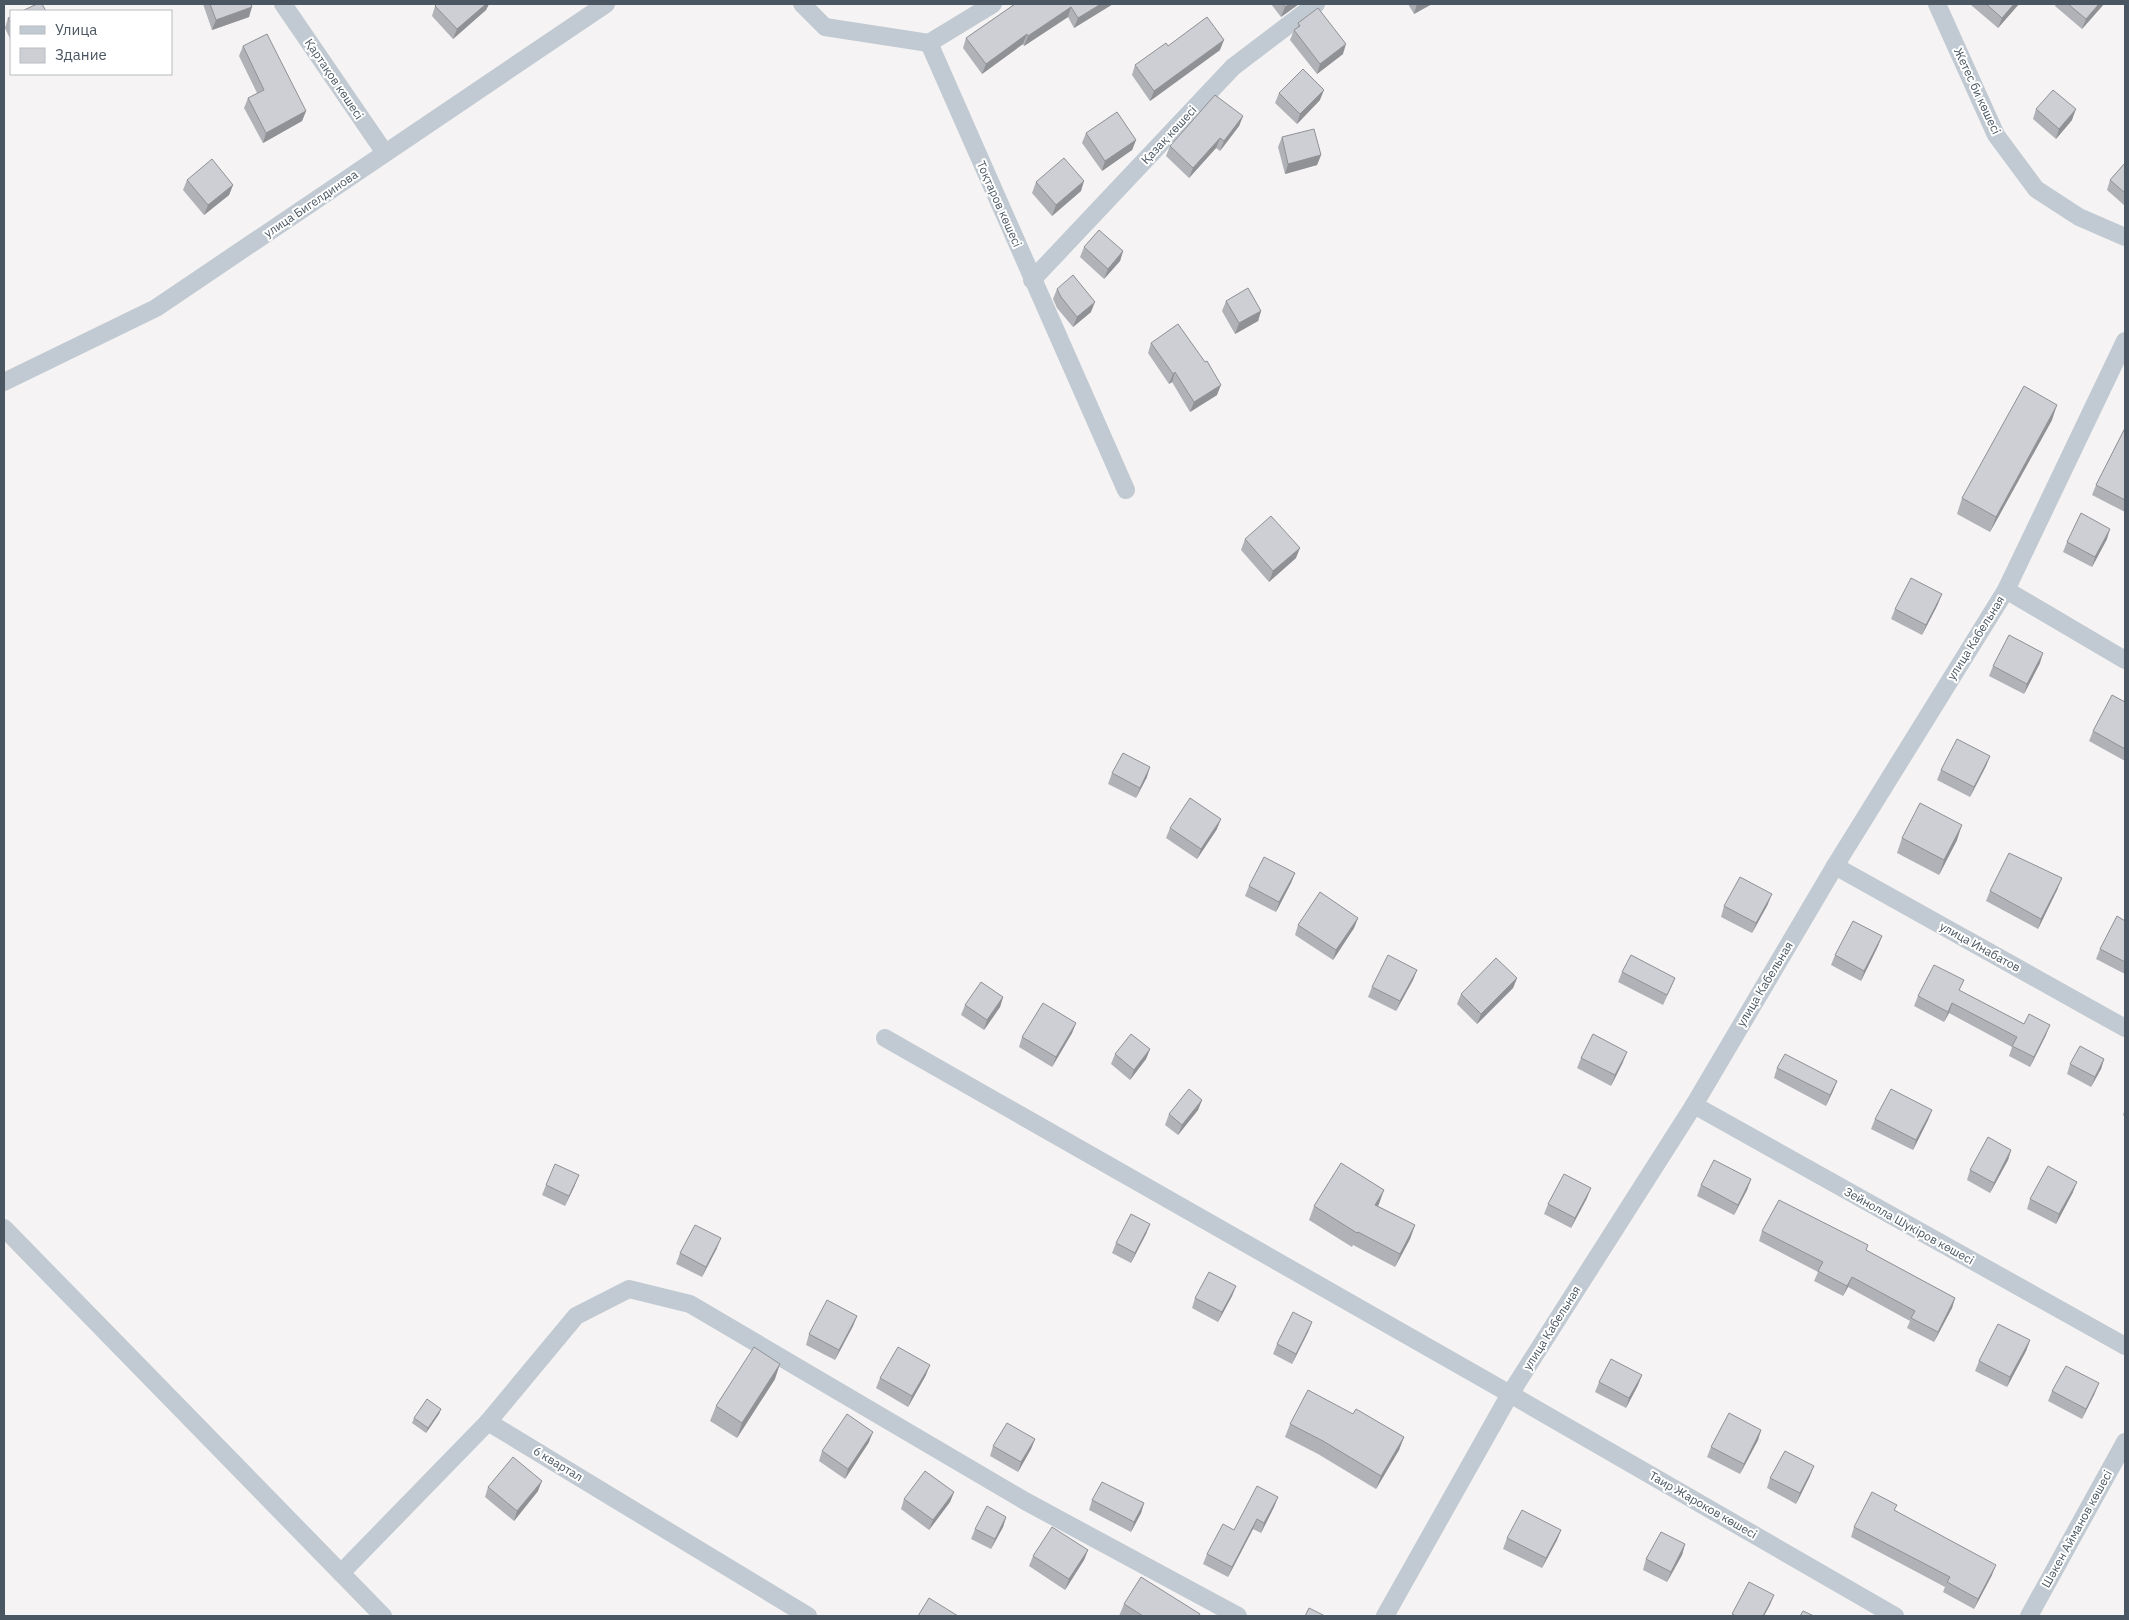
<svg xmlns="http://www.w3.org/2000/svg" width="2129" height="1620" font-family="'IBM Plex Sans',sans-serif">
	<rect width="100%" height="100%" fill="#f5f3f3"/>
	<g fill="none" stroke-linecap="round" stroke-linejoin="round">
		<g stroke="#c1cad2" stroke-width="18">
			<polyline points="283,4 385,153"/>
			<polyline points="802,4 825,27 929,43 1126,490"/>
			<polyline points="1937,4 1996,135 2036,189 2079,217 2125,237"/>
			<polyline points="929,43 993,4"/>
			<polyline points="1032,280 1233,67 1316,4"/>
			<polyline points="4,382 156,308 606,4"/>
			<polyline points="2006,590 2125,660"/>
			<polyline points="1835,866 2125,1028"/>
			<polyline points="885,1038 1510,1394 1895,1616"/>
			<polyline points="1694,1105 2125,1346"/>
			<polyline points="4,1228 383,1616"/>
			<polyline points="488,1422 576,1316 629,1289 690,1304 1025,1501 1238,1616"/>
			<polyline points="341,1573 488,1422 808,1616"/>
			<polyline points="1385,1616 1510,1394 1694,1105 1835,866 2006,590 2125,341"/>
			<polyline points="2029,1616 2125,1442"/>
		</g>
	</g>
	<g fill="#b0b2b7">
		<polygon points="203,4 251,4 249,17 212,30"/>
		<polygon points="437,4 489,4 486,10 453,39 432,16 435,6"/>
		<polygon points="1015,4 1113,4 1074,28 1068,17 1024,46 1023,44 982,74 963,48 966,38"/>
		<polygon points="1271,4 1299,4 1281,17"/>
		<polygon points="1408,4 1432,4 1414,14"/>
		<polygon points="1972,4 2019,4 1998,28 1971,5"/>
		<polygon points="2056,4 2104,4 2082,29 2055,6"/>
		<polygon points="11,17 11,41 5,28 8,18"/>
		<polygon points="1298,23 1343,54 1317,74 1290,40 1294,30 1297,28"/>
		<polygon points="243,46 306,111 302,121 263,143 244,108 248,98 257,93 239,56"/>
		<polygon points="1168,46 1220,50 1150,101 1132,75 1135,65"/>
		<polygon points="1279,93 1320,100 1297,124 1275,103"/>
		<polygon points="2036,109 2072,120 2056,139 2033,119"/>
		<polygon points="1243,116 1239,126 1220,151 1216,148 1189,178 1166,156 1170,146"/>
		<polygon points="1086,133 1136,140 1132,150 1102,171 1082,143"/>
		<polygon points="1282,137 1321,155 1317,165 1285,174 1278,147"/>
		<polygon points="2125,163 2125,206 2107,190 2110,180"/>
		<polygon points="187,180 233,185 229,195 204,215 183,190"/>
		<polygon points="1036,182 1081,191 1052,216 1032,193"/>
		<polygon points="1084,247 1123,251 1120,261 1104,279 1080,257"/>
		<polygon points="1057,289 1091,312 1073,327 1057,308 1053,299"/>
		<polygon points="1226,301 1261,311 1258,321 1235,334 1222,311"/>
		<polygon points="1151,343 1217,395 1190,412 1172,382 1169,384 1148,353"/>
		<polygon points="2052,420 1990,532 1957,514 1962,498"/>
		<polygon points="2125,428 2125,512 2092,495 2096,485"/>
		<polygon points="1245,539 1296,558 1269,582 1241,550"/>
		<polygon points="2107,539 2092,567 2063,552 2067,542"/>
		<polygon points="1938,604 1922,635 1891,619 1895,609"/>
		<polygon points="2040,663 2024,694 1989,676 1993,666"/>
		<polygon points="2125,702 2125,761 2089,741 2093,731"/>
		<polygon points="1990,756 1986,766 1970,797 1937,780 1941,770"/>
		<polygon points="1112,773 1147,777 1136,798 1108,784"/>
		<polygon points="1170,828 1217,829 1197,859 1166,838"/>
		<polygon points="1902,838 1957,840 1939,875 1897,853"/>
		<polygon points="1295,873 1291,883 1276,912 1245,896 1249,886"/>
		<polygon points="2058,888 2038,929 1986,901 1990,891"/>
		<polygon points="1768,904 1752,933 1721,917 1724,906"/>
		<polygon points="1358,918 1354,928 1333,960 1295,935 1298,925"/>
		<polygon points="2125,921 2125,974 2096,959 2100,949"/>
		<polygon points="1882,936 1878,946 1861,981 1831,965 1835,955"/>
		<polygon points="1417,970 1413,980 1396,1011 1368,997 1372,987"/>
		<polygon points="1622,972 1675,978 1671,988 1663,1005 1618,982"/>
		<polygon points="1517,978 1513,988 1477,1024 1457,1004 1461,994"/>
		<polygon points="1960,991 2046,1035 2030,1067 2009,1056 2012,1047 1949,1013 1944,1022 1914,1006 1918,996"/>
		<polygon points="1003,997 1000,1007 984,1030 961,1015 965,1005"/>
		<polygon points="1076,1023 1072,1033 1052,1067 1019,1047 1022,1037"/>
		<polygon points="1150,1049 1146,1059 1130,1080 1111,1064 1115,1054"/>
		<polygon points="1581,1058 1623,1062 1611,1086 1577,1068"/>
		<polygon points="2104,1059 2101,1069 2091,1087 2067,1074 2070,1064"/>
		<polygon points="1777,1068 1837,1081 1833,1091 1826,1106 1774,1078"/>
		<polygon points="1202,1100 1198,1110 1178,1135 1165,1125 1169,1114"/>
		<polygon points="2125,1109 2125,1117 2123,1115"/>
		<polygon points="1932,1110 1928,1120 1913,1150 1871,1129 1875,1119"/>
		<polygon points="2011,1150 2008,1160 1990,1193 1967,1180 1970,1170"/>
		<polygon points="1751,1179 1747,1190 1734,1215 1697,1196 1701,1185"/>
		<polygon points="546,1185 575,1185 565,1206 542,1195"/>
		<polygon points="2073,1192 2056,1224 2027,1209 2030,1199"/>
		<polygon points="1587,1198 1571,1228 1544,1214 1548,1204"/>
		<polygon points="1379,1204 1378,1206 1415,1225 1410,1239 1395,1267 1353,1245 1352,1247 1309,1220 1314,1206"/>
		<polygon points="1150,1224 1146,1234 1131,1263 1112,1253 1116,1243"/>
		<polygon points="1762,1231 1866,1250 1955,1298 1952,1308 1934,1342 1907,1328 1910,1321 1848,1287 1843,1296 1814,1281 1818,1272 1759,1241"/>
		<polygon points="717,1248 702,1277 676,1264 680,1253"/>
		<polygon points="1236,1286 1232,1296 1218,1322 1192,1308 1195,1298"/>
		<polygon points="857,1316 853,1326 835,1360 806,1345 809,1334"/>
		<polygon points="1312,1322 1308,1332 1292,1364 1273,1354 1277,1344"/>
		<polygon points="2030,1340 2026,1351 2007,1387 1975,1371 1979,1361"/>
		<polygon points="926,1375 908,1407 876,1388 880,1378"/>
		<polygon points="1642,1375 1638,1385 1626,1408 1595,1392 1599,1382"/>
		<polygon points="775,1379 737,1438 710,1421 716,1406"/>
		<polygon points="2052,1391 2095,1393 2082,1419 2048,1401"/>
		<polygon points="441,1409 439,1414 426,1433 412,1423 414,1418"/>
		<polygon points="1353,1414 1404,1437 1399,1450 1376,1489 1318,1454 1285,1437 1290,1424"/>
		<polygon points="1761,1430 1758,1440 1740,1474 1707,1457 1711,1447"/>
		<polygon points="1035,1439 1031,1449 1018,1472 990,1456 993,1446"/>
		<polygon points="869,1442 845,1479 819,1461 822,1451"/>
		<polygon points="1810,1476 1796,1504 1767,1488 1770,1478"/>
		<polygon points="488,1487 538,1491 514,1521 485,1497"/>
		<polygon points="954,1492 950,1502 929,1530 901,1509 904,1499"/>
		<polygon points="1278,1497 1274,1507 1261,1533 1253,1529 1228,1577 1203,1564 1207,1554 1234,1530"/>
		<polygon points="1092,1500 1144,1503 1141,1513 1131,1532 1089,1510"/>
		<polygon points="1895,1510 1992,1575 1974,1609 1943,1592 1945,1587 1851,1537 1854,1527"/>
		<polygon points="1006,1517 1003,1527 991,1549 971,1539 975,1529"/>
		<polygon points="1561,1530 1557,1540 1542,1568 1503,1549 1507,1538"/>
		<polygon points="1685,1544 1682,1555 1667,1582 1643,1570 1646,1559"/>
		<polygon points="1088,1550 1084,1560 1065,1590 1029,1566 1033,1556"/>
		<polygon points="1124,1604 1200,1616 1119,1616"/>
	</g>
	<g fill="#909195">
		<polygon points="486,4 489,4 486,10 453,39 457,29"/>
		<polygon points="1101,4 1113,4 1074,28 1078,18"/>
		<polygon points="1289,4 1299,4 1281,17 1285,7"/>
		<polygon points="1417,4 1432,4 1414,14"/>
		<polygon points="2014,4 2019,4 1998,28 2002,18"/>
		<polygon points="2099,4 2104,4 2082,29 2086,19"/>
		<polygon points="252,7 249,17 212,30 216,20"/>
		<polygon points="1071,7 1068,17 1024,46 1028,36"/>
		<polygon points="1027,34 1023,44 982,74 986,64"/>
		<polygon points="1224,40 1220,50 1150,101 1154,91"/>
		<polygon points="1346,44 1343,54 1317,74 1320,64"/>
		<polygon points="1324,90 1320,100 1297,124 1300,114"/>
		<polygon points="2076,109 2072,120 2056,139 2059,129"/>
		<polygon points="306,111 302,121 263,143 266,133"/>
		<polygon points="1243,116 1239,126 1220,151 1224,141"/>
		<polygon points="1220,138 1216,148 1189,178 1193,168"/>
		<polygon points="1136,140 1132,150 1102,171 1105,161"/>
		<polygon points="1321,155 1317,165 1285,174 1288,164"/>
		<polygon points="1084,181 1081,191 1052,216 1056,205"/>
		<polygon points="233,185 229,195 204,215 208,205"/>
		<polygon points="1123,251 1120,261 1104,279 1108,269"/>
		<polygon points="1095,302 1091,312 1073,327 1077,317"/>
		<polygon points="1261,311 1258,321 1235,334 1239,323"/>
		<polygon points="1175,372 1172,382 1169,384 1173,374"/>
		<polygon points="1221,385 1217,395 1190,412 1194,402"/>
		<polygon points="2057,405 2052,420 1990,532 1996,517"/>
		<polygon points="2110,529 2107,539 2092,567 2095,557"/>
		<polygon points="1300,548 1296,558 1269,582 1273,571"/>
		<polygon points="1942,594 1938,604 1922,635 1926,625"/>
		<polygon points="2043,653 2040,663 2024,694 2027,684"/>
		<polygon points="1990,756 1986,766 1970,797 1974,787"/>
		<polygon points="1150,767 1147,777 1136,798 1140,788"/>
		<polygon points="1221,819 1217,829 1197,859 1201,849"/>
		<polygon points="1962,825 1957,840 1939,875 1944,860"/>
		<polygon points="1295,873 1291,883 1276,912 1279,902"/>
		<polygon points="2062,878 2058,888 2038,929 2041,919"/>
		<polygon points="1772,894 1768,904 1752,933 1756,923"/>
		<polygon points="1358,918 1354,928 1333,960 1336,950"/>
		<polygon points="1882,936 1878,946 1861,981 1864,971"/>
		<polygon points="1417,970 1413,980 1396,1011 1400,1001"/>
		<polygon points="1517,978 1513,988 1477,1024 1481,1014"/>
		<polygon points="1003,997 1000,1007 984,1030 987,1020"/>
		<polygon points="1952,1003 1949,1013 1944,1022 1948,1012"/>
		<polygon points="1076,1023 1072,1033 1052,1067 1056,1057"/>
		<polygon points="2050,1025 2046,1035 2030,1067 2034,1057"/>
		<polygon points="1150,1049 1146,1059 1130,1080 1134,1070"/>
		<polygon points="1627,1052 1623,1062 1611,1086 1615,1075"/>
		<polygon points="2104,1059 2101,1069 2091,1087 2095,1077"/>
		<polygon points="1837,1081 1833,1091 1826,1106 1830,1095"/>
		<polygon points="1202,1100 1198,1110 1178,1135 1182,1125"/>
		<polygon points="1932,1110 1928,1120 1913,1150 1916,1140"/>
		<polygon points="2011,1150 2008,1160 1990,1193 1994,1183"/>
		<polygon points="579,1175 575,1185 565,1206 569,1196"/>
		<polygon points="1751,1179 1747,1190 1734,1215 1738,1205"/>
		<polygon points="2077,1182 2073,1192 2056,1224 2059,1214"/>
		<polygon points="1591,1188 1587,1198 1571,1228 1575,1218"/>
		<polygon points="1384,1190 1379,1204 1370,1218 1375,1205"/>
		<polygon points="1150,1224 1146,1234 1131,1263 1135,1253"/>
		<polygon points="1415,1225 1410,1239 1395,1267 1400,1254"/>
		<polygon points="721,1238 717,1248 702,1277 706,1267"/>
		<polygon points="1852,1277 1848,1287 1843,1296 1847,1286"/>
		<polygon points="1236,1286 1232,1296 1218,1322 1222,1312"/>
		<polygon points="1955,1298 1952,1308 1934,1342 1938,1332"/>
		<polygon points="857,1316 853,1326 835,1360 839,1350"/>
		<polygon points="1312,1322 1308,1332 1292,1364 1296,1354"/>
		<polygon points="2030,1340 2026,1351 2007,1387 2010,1377"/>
		<polygon points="780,1364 775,1379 737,1438 742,1423"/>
		<polygon points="930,1365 926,1375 908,1407 912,1396"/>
		<polygon points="1642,1375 1638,1385 1626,1408 1629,1398"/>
		<polygon points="2099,1383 2095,1393 2082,1419 2086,1409"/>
		<polygon points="441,1409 439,1414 426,1433 428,1428"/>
		<polygon points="1761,1430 1758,1440 1740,1474 1744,1464"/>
		<polygon points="873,1432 869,1442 845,1479 848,1469"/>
		<polygon points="1404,1437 1399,1450 1376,1489 1381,1476"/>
		<polygon points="1035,1439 1031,1449 1018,1472 1021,1462"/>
		<polygon points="1814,1466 1810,1476 1796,1504 1800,1493"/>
		<polygon points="542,1481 538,1491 514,1521 517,1511"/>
		<polygon points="954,1492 950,1502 929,1530 933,1520"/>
		<polygon points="1278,1497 1274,1507 1261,1533 1264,1523"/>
		<polygon points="1144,1503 1141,1513 1131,1532 1134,1522"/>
		<polygon points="1006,1517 1003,1527 991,1549 995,1539"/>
		<polygon points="1257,1519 1253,1529 1228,1577 1232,1567"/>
		<polygon points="1561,1530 1557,1540 1542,1568 1546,1558"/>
		<polygon points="1685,1544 1682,1555 1667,1582 1671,1572"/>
		<polygon points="1088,1550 1084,1560 1065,1590 1069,1579"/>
		<polygon points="1996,1565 1992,1575 1974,1609 1978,1599"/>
		<polygon points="1774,1595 1770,1605 1764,1616 1763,1616"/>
	</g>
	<g fill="#cdcfd5" stroke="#909195">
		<polygon points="37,4 42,4 46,11 22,11"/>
		<polygon points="210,4 251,4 252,7 216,20"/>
		<polygon points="437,4 486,4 457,29 435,6"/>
		<polygon points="1015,4 1101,4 1078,18 1071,7 1028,36 1027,34 986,64 966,38"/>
		<polygon points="1283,4 1289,4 1285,7"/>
		<polygon points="1986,4 2014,4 2002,18"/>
		<polygon points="2068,4 2099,4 2086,19"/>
		<polygon points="1318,8 1346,44 1320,64 1294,30 1300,26 1298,23"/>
		<polygon points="11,17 11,24 8,18"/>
		<polygon points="1207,17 1224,40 1154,91 1135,65 1166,43 1168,46"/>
		<polygon points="267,34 306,111 266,133 248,98 264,90 243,46"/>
		<polygon points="1303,69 1324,90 1300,114 1279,93"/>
		<polygon points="2053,90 2076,109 2059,129 2036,109"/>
		<polygon points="1215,95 1243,116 1224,141 1220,138 1193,168 1170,146"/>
		<polygon points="1117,112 1136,140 1105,161 1086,133"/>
		<polygon points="1314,129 1321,155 1288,164 1282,137"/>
		<polygon points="1064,158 1084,181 1056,205 1036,182"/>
		<polygon points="212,159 233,185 208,205 187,180"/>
		<polygon points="2125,163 2125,193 2110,180"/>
		<polygon points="1099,230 1123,251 1108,269 1084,247"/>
		<polygon points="1073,275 1095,302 1077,317 1061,297 1057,289"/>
		<polygon points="1248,288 1261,311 1239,323 1226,301"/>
		<polygon points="1178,324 1205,362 1207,361 1221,385 1194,402 1175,372 1173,374 1151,343"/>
		<polygon points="2024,386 2057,405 1996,517 1962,498"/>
		<polygon points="2125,428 2125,500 2096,485"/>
		<polygon points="2081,513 2110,529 2095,557 2067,542"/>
		<polygon points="1271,516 1300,548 1273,571 1245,539"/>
		<polygon points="1911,578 1942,594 1926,625 1895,609"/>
		<polygon points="2009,635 2043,653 2027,684 1993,666"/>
		<polygon points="2112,695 2125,702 2125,749 2093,731"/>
		<polygon points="1957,739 1990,756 1974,787 1941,770"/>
		<polygon points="1123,753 1150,767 1140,788 1112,773"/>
		<polygon points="1190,798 1221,819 1201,849 1170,828"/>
		<polygon points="1920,803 1962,825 1944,860 1902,838"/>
		<polygon points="2009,853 2062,878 2041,919 1990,891"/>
		<polygon points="1264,857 1295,873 1279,902 1249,886"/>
		<polygon points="1740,877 1772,894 1756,923 1724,906"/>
		<polygon points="1320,892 1358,918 1336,950 1298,925"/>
		<polygon points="2117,916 2125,921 2125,962 2100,949"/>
		<polygon points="1853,921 1882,936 1864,971 1835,955"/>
		<polygon points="1388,955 1417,970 1400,1001 1372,987"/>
		<polygon points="1631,955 1675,978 1667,995 1622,972"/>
		<polygon points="1496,958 1517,978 1481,1014 1461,994"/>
		<polygon points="1934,965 1964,980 1959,990 2024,1024 2029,1014 2050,1025 2034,1057 2012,1046 2017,1037 1952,1003 1948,1012 1918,996"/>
		<polygon points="981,982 1003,997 987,1020 965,1005"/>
		<polygon points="1043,1003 1076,1023 1056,1057 1022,1037"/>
		<polygon points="1131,1034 1150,1049 1134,1070 1115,1054"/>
		<polygon points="1593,1034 1627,1052 1615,1075 1581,1058"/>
		<polygon points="2080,1046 2104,1059 2095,1077 2070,1064"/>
		<polygon points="1785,1054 1837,1081 1830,1095 1777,1068"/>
		<polygon points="1189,1089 1202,1100 1182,1125 1169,1114"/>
		<polygon points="1891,1089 1932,1110 1916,1140 1875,1119"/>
		<polygon points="1988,1137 2011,1150 1994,1183 1970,1170"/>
		<polygon points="1714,1160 1751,1179 1738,1205 1701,1185"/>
		<polygon points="1341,1163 1384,1190 1375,1205 1415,1225 1400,1254 1358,1232 1357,1233 1314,1206"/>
		<polygon points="555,1164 579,1175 569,1196 546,1185"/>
		<polygon points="2048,1166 2077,1182 2059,1214 2030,1199"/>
		<polygon points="1564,1174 1591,1188 1575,1218 1548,1204"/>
		<polygon points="1779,1200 1868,1245 1866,1250 1955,1298 1938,1332 1911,1318 1915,1311 1852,1277 1847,1286 1818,1271 1823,1262 1762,1231"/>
		<polygon points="1131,1214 1150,1224 1135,1253 1116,1243"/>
		<polygon points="695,1225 721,1238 706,1267 680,1253"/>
		<polygon points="1209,1272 1236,1286 1222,1312 1195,1298"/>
		<polygon points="827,1300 857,1316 839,1350 809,1334"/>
		<polygon points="1293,1312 1312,1322 1296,1354 1277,1344"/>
		<polygon points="1998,1324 2030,1340 2010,1377 1979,1361"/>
		<polygon points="754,1347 780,1364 742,1423 716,1406"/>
		<polygon points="898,1347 930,1365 912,1396 880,1378"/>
		<polygon points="1611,1359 1642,1375 1629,1398 1599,1382"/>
		<polygon points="2066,1366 2099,1383 2086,1409 2052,1391"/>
		<polygon points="1308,1390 1353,1414 1356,1409 1404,1437 1381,1476 1323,1441 1290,1424"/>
		<polygon points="427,1399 441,1409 428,1428 414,1418"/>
		<polygon points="1729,1413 1761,1430 1744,1464 1711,1447"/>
		<polygon points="847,1414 873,1432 848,1469 822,1451"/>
		<polygon points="1007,1423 1035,1439 1021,1462 993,1446"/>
		<polygon points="1785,1451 1814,1466 1800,1493 1770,1478"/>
		<polygon points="513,1457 542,1481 517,1511 488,1487"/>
		<polygon points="925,1471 954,1492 933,1520 904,1499"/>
		<polygon points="1102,1482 1144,1503 1134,1522 1092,1500"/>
		<polygon points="1257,1486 1278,1497 1264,1523 1257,1519 1232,1567 1207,1554 1223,1524 1234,1530"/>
		<polygon points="1872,1492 1897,1505 1894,1510 1996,1565 1978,1599 1947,1582 1950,1577 1854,1527"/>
		<polygon points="987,1506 1006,1517 995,1539 975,1529"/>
		<polygon points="1522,1510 1561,1530 1546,1558 1507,1538"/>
		<polygon points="1052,1527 1088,1550 1069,1579 1033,1556"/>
		<polygon points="1661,1532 1685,1544 1671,1572 1646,1559"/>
		<polygon points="1141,1577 1200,1614 1199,1616 1143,1616 1124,1604"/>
		<polygon points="1749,1582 1774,1595 1763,1616 1736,1616 1732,1614"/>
		<polygon points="929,1598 958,1616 918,1616"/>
		<polygon points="1309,1608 1325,1616 1305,1616"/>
		<polygon points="1803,1611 1814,1616 1800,1616"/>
	</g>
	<g text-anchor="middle" stroke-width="4" stroke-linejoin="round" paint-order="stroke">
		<g font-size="12" fill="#4a5661" stroke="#fff">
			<text transform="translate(334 79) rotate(56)" y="4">Қартақов көшесі</text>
			<text transform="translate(1977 91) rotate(65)" y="4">Жетес би көшесі</text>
			<text transform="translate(1169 135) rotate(-47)" y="4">Қазақ көшесі</text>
			<text transform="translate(311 204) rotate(-34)" y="4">улица Бигелдинова</text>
			<text transform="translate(999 204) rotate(66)" y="4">Тоқтаров көшесі</text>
			<text transform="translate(1976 638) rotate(-58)" y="4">улица Кабельная</text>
			<text transform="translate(1980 947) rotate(29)" y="4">улица Инабатов</text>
			<text transform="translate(1765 984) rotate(-59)" y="4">улица Кабельная</text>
			<text transform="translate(1909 1226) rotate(29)" y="4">Зейнолла Шүкіров көшесі</text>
			<text transform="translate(1552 1328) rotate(-58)" y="4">улица Кабельная</text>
			<text transform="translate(558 1464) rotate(31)" y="4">6 квартал</text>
			<text transform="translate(1703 1505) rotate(30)" y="4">Таир Жароков көшесі</text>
			<text transform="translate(2077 1529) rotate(-61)" y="4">Шәкен Айманов көшесі</text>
		</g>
	</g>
	<rect width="2129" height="1620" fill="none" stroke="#4a5661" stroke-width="10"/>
	<rect x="10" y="10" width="162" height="65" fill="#ffffff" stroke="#b7bbc0"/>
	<rect x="20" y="26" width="25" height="8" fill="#c1cad2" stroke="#b7bbc0"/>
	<text x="55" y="35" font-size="15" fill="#4a5661">Улица</text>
	<rect x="20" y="48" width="25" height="15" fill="#cdcfd5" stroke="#b7bbc0"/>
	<text x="55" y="60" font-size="15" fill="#4a5661">Здание</text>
</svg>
